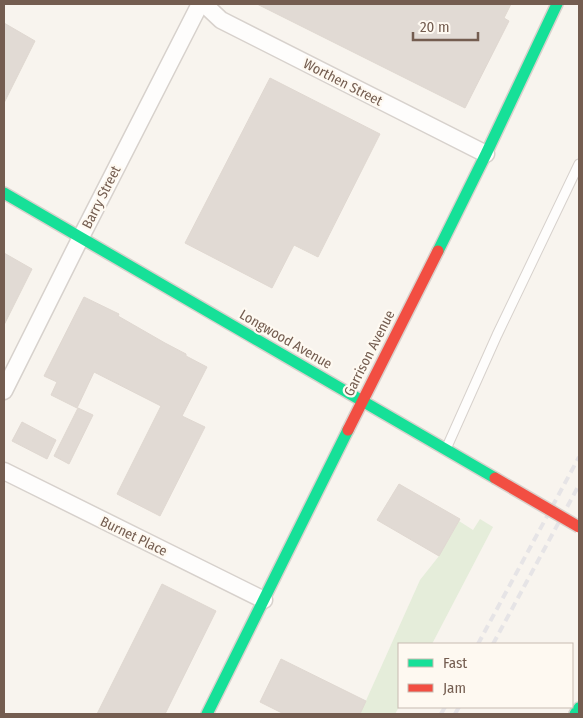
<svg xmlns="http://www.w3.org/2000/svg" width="583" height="718" font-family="'Fira Sans Condensed',sans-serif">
	<rect width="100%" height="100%" fill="#f8f4ee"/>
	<polygon fill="#e5edda" points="480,519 493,527 432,644 399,644 399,707 395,714 360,714 420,580 439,556 459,521 473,530"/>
	<g fill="#e1dad4" stroke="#e0d8d1">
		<polygon points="257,4 511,4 504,18 509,21 465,108"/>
		<polygon points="4,23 35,41 4,103"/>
		<polygon points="270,78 380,134 318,257 294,245 272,288 185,243"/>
		<polygon points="4,253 32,269 4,325"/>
		<polygon points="84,297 119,314 118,316 165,343 186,354 186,356 207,367 182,416 205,427 160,516 117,494 161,406 94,372 77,408 51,395 57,382 44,376"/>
		<polygon points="78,408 93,415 69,464 54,456"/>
		<polygon points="22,422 56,440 47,459 12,441"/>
		<polygon points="399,484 460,519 439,556 377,520"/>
		<polygon points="162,584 216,611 165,714 97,714"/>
		<polygon points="281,659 366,701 360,714 284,714 260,702"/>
	</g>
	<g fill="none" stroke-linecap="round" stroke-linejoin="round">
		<defs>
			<polyline id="lane" points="446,449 497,335 579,164"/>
			<g id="street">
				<polyline points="204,4 221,20 486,154"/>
				<polyline points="4,391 81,237 200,4"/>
				<polyline points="4,471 264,600"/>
			</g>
			<g id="fast">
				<polyline points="4,193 495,478"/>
				<polyline points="438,251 486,154 557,4"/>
				<polyline points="207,714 348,430"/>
				<polyline points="575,714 579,708"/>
			</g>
			<polyline id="jam" points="348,430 438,251"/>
		</defs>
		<use href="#lane" stroke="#d7d1cc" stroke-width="11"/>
		<use href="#street" stroke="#d7d1cc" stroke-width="19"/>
		<use href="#fast" stroke="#d8d1cc" stroke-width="14"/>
		<use href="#jam" stroke="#d8d1cc" stroke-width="14"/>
		<use href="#lane" stroke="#fefdfc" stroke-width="9"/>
		<use href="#street" stroke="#fefdfc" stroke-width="16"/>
		<use href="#fast" stroke="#16e098" stroke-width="11"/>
		<use href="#jam" stroke="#f24e42" stroke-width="11"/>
		<g stroke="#e6e4e6" stroke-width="4" stroke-dasharray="8 5" stroke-linecap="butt">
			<polyline points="478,644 579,457"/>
			<polyline points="493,644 579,485"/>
			<polyline points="441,714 445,707"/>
			<polyline points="455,714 459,707"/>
		</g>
		<defs>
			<polyline id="jam-bridge" points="495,478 579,527"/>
		</defs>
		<use href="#jam-bridge" stroke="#d8d1cc" stroke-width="14" stroke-linecap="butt"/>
		<use href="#jam-bridge" stroke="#f24e42" stroke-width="11"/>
	</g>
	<g text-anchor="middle" stroke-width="4.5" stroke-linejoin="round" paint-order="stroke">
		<g font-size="14" fill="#745d50" stroke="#fef9f1">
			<text transform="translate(343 82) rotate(27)" y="5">Worthen Street</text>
			<text transform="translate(101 197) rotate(-63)" y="5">Barry Street</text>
			<text transform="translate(286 339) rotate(30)" y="5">Longwood Avenue</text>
			<text transform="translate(369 353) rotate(-63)" y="5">Garrison Avenue</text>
			<text transform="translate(134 536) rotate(26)" y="5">Burnet Place</text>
		</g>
	</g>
	<rect width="583" height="718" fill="none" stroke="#745d50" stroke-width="10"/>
	<rect x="398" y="643" width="175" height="65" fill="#fef9f1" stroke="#c7bbb1"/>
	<rect x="408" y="659" width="25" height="8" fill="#16e098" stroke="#c7bbb1"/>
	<text x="443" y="668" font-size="15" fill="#745d50">Fast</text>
	<rect x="408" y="684" width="25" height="8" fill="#f24e42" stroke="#c7bbb1"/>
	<text x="443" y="693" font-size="15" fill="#745d50">Jam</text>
	<path d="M413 32v8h65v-8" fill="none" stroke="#745d50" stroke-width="2.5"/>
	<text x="420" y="32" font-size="15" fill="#745d50" stroke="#fef9f1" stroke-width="4" paint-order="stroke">20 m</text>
</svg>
